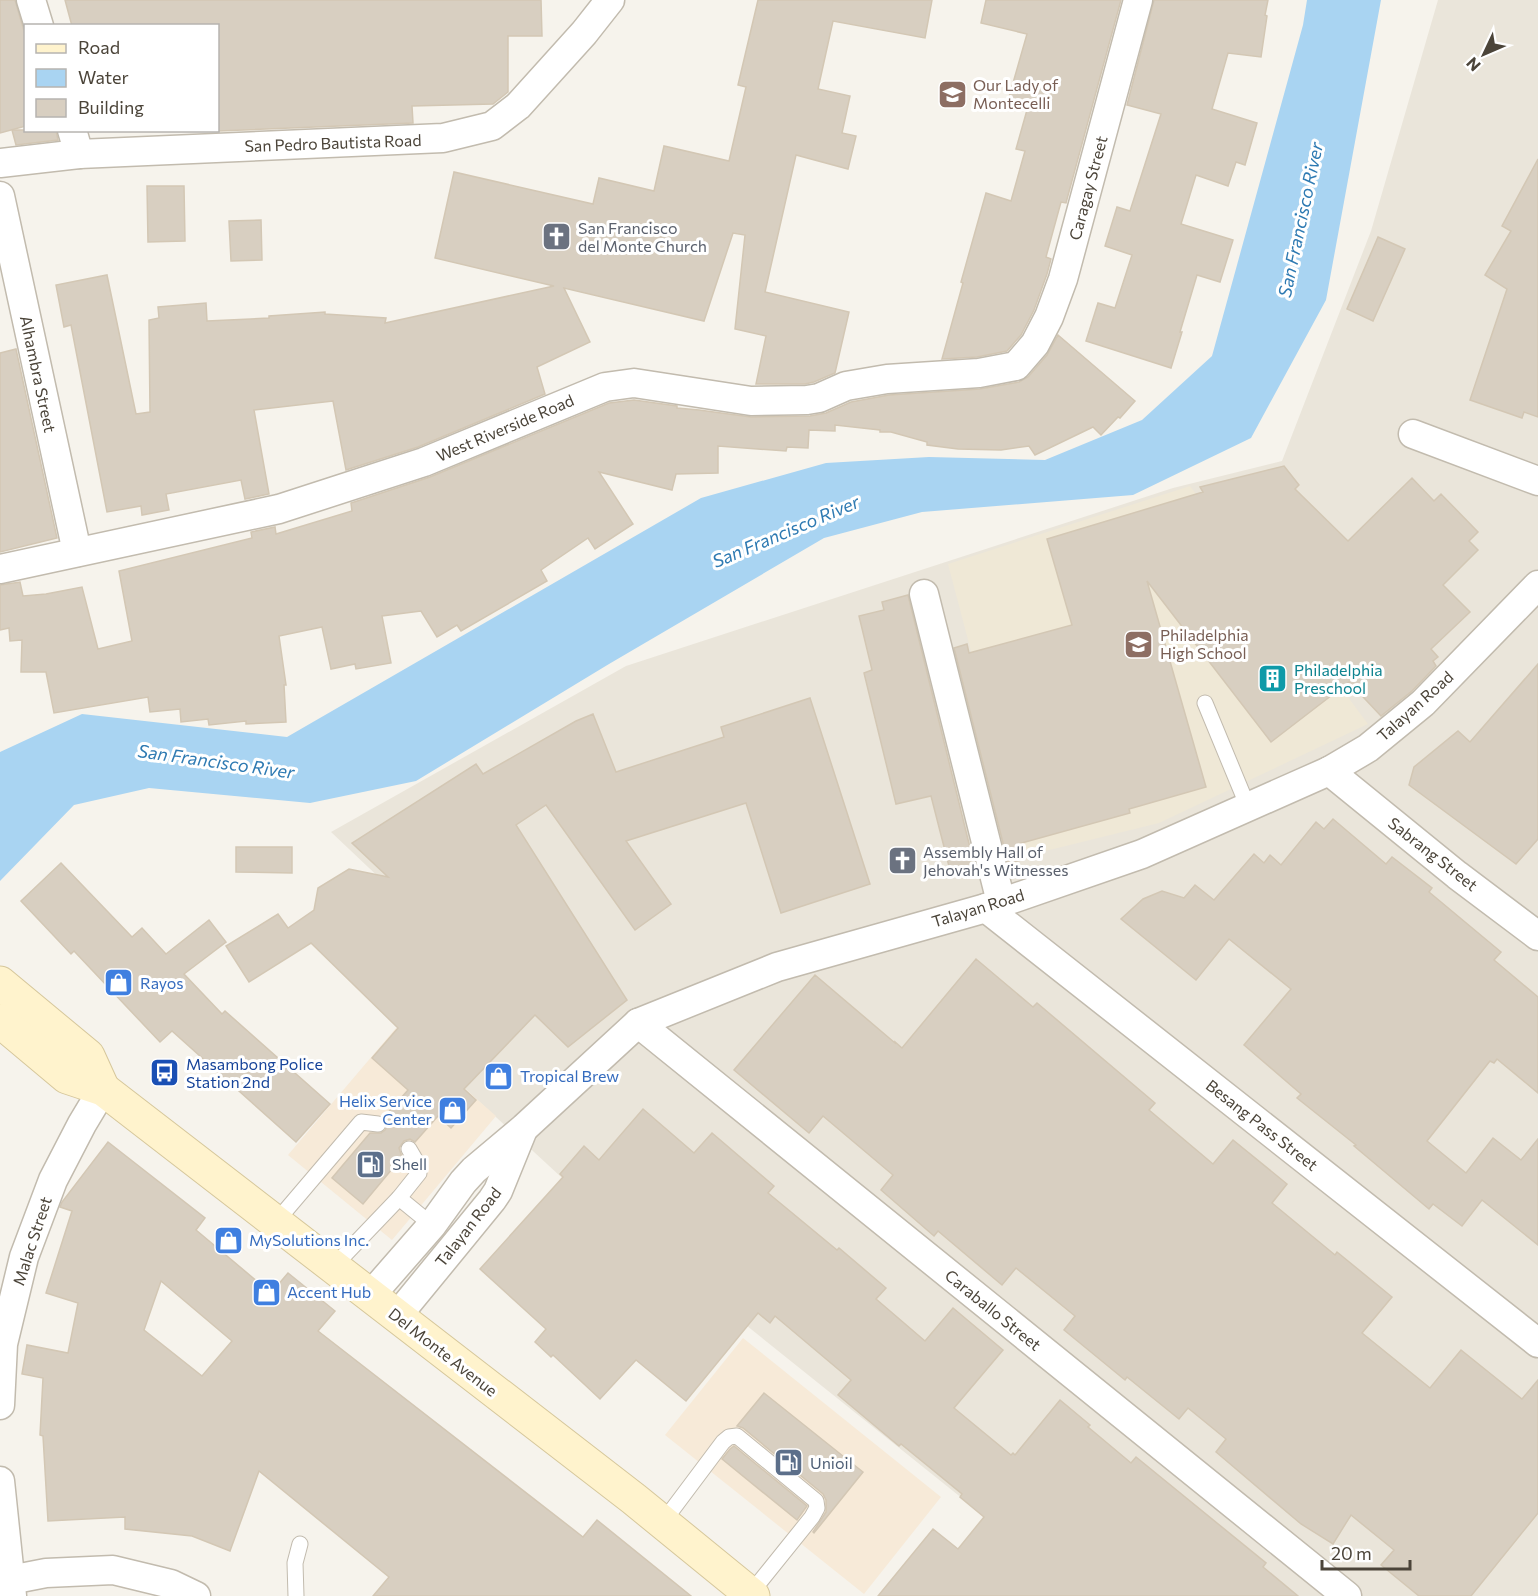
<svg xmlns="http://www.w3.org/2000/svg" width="1538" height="1596" font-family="Commissioner,sans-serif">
	<rect width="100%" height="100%" fill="#f6f3ec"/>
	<polygon fill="#eae5da" points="1438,0 1538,0 1538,1596 1064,1596 973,1507 560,1176 394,1023 461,955 331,832 626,666 1173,488 1282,461 1371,231"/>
	<g fill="#f7ead8">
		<polygon points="396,1028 496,1116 392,1240 288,1155"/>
		<polygon points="743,1338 941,1497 864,1594 665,1435"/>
	</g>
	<polygon fill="#efe8d6" points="1190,486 1368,724 1159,823 1025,856 948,564"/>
	<polygon fill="#a9d4f2" points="1307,0 1381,0 1326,300 1251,438 1133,495 922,512 824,538 609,664 416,781 310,803 149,788 74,805 0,881 0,752 82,714 287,737 701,498 826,463 929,457 1045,460 1142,420 1212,356 1303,25"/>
	<g fill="#d8cfc1" stroke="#d3c7b4" stroke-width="1.5" fill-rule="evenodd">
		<polygon points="0,0 15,0 26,38 26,126 0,133"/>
		<polygon points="65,0 541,0 542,36 508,36 508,92 493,104 412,106 413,123 218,131 218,26 72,26"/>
		<polygon points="758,0 932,0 925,38 833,21 818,89 850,96 842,133 856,136 848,169 796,155 765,292 849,312 835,373 814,382 805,384 756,384 766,336 735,329 745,235 733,233 704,321 564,288 590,342 537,367 545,394 418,447 346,470 333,401 254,410 269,494 245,499 241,480 166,494 169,510 142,515 141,506 107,512 71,325 64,327 56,285 107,275 136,414 150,412 149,320 159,318 158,307 206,303 207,321 269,318 269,316 325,312 325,314 386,318 385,323 554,286 435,258 454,172 593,204 599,178 654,191 664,146 729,161 746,87 738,85"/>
		<polygon points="986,0 1121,0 1066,203 1061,202 1046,257 1051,259 1047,274 1034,310 1021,335 1007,351 977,357 942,359 963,283 961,282 986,193 1011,201 1025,151 1016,149 1027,110 1007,104 1027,34 981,23"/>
		<polygon points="1154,0 1268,0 1265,15 1267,16 1261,57 1228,53 1212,109 1257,123 1245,165 1236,162 1228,186 1196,175 1181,224 1233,240 1220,282 1197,275 1180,332 1182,332 1171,368 1086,341 1098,303 1115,308 1132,255 1105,246 1117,207 1130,211 1161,114 1127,105"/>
		<polygon points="12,130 56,130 58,140 16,145"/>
		<polygon points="1538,159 1538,417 1524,412 1522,418 1470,400 1507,289 1485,275 1511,231 1502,226"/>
		<polygon points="147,186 184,186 185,241 148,242"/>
		<polygon points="261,220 262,260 231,261 229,221"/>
		<polygon points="1378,237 1405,249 1373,321 1347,309"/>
		<polygon points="1058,335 1135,401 1120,418 1118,417 1101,435 1093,427 1035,455 1029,446 1001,450 958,449 927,445 927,442 891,432 880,432 880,430 835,425 835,431 809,430 808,448 787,447 786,451 718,446 718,473 676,474 672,490 599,472 633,524 595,549 588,538 541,570 547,581 461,631 457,625 437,637 421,611 382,616 391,663 356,669 355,664 331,669 322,627 279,636 286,685 284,685 286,722 246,724 246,721 209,725 208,719 181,722 180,709 150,712 148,697 54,713 46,672 21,672 22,640 10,641 9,628 0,630 0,585 20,582 23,596 46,594 82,587 98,649 132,641 119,571 252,538 251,532 275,527 276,534 352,511 351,503 430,477 609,403 634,400 677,406 677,408 699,410 751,417 810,416 826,413 851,402 889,395 980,389 1019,382 1028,377 1047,355"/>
		<polygon points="16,349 57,538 0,552 0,353"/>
		<polygon points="1284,466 1299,485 1295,489 1348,541 1412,478 1434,501 1441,494 1478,532 1469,541 1478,550 1443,585 1470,612 1431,649 1438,657 1433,661 1436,666 1412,691 1381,716 1349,682 1271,742 1147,581 1206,787 1129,809 1130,813 1018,844 1022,860 1008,863 954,648 967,644 969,653 1072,625 1047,539 1203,492 1200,487"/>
		<polygon points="908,595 975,868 951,874 931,796 896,804 864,673 872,670 859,616 884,610 882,602"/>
		<polygon points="1538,664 1538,839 1516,864 1409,785 1414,767 1458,731 1470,742"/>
		<polygon points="810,698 870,884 781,913 746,803 626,841 671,904 635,930 546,805 516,825 627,1000 568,1047 535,1015 464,1089 476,1100 451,1128 438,1116 415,1142 410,1139 404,1141 399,1148 402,1157 363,1204 332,1178 370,1133 381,1133 385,1130 388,1125 384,1117 408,1090 372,1058 398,1028 311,943 249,982 226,946 278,914 288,928 314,910 318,888 349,869 388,877 352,843 476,764 483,774 576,721 593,714 616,772 724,737 721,727"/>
		<polygon points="1333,819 1386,864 1392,857 1432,888 1429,892 1501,952 1494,960 1538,997 1538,1093 1497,1059 1494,1063 1490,1061 1427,1141 1466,1173 1493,1138 1521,1160 1538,1139 1538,1245 1482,1200 1462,1226 1433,1204 1429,1209 1354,1146 1356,1145 1297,1098 1301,1094 1244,1045 1291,989 1229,939 1196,980 1121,919 1143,899 1162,891 1184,898 1195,885 1214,900 1254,854 1264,863 1270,855 1281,865 1316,822 1324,829"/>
		<polygon points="236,847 292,847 292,873 236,872"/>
		<polygon points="61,863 132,937 142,928 166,954 209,920 226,942 184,974 222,1014 225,1011 330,1104 296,1142 172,1031 160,1042 74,951 71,954 21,901"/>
		<polygon points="976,959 1033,1007 1037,1003 1155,1103 1149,1110 1213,1164 1233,1140 1287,1184 1272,1203 1335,1255 1337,1252 1392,1297 1362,1333 1430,1388 1461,1350 1522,1399 1538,1380 1538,1513 1471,1596 1419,1596 1381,1565 1394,1550 1351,1515 1333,1544 1301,1524 1216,1452 1226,1439 1188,1408 1179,1419 1127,1377 1125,1380 1064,1330 1075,1316 1016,1268 1002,1285 938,1231 934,1236 881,1190 893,1175 823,1116 809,1133 734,1070 815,975 895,1043 895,1042 902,1048"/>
		<polygon points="643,1109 694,1153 712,1133 774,1186 768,1193 837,1250 839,1248 886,1288 876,1299 925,1341 953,1308 1003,1350 954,1408 1011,1455 1013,1453 1015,1455 1060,1400 1090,1425 1088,1427 1131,1463 1136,1457 1266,1563 1263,1567 1298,1596 878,1596 933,1529 958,1549 984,1517 960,1497 962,1494 901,1444 899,1446 838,1395 851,1380 775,1316 770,1323 758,1313 686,1401 636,1360 600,1399 553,1355 551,1357 535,1342 546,1329 480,1269 563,1177 560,1174 584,1146 599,1160"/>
		<path d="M108 1142 205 1218 196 1230 271 1293 288 1273 335 1311 318 1331 583 1537 597 1520 691 1596H373L389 1577 259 1471 230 1551 192 1536 125 1529V1517L48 1521 43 1436 40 1435 43 1378 22 1374 27 1345 68 1353 78 1303 46 1293 72 1211 60 1207 62 1202ZM161 1281 232 1341 202 1376 144 1330Z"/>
		<polygon points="764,1393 863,1472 814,1533 813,1532 826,1512 826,1500 823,1494 743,1428 737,1426"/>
		<polygon points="734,1446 807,1506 797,1520 722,1459 730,1449"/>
	</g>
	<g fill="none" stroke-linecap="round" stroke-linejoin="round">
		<defs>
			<g id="service">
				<polyline points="1205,703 1248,807"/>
				<polyline points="399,1198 432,1225"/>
				<polyline points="275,1223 361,1122 378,1124"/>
				<polyline points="333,1267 399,1198 419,1173 416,1161 409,1149"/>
				<polyline points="663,1522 723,1442 729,1437 737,1436 816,1501 817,1508 812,1517 750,1594"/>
				<polyline points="296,1596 295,1563 300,1544"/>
			</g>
			<g id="minor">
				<polyline points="31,0 39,26"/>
				<polyline points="72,130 79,154"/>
				<polyline points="0,163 79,154 443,138 492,126 518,106 584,33 610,0"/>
				<polyline points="0,196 77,552"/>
				<polyline points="1413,434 1538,481"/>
				<polyline points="0,569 279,509 424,462 605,387 634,383 751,401 807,400 819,398 846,386 887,379 979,373 1016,366 1035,344 1049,317 1063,279 1138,0"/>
				<polyline points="924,594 1001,902"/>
				<polyline points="1329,771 1457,875 1538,936"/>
				<polyline points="986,908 1538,1343"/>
				<polyline points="638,1023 1347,1596"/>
				<polyline points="370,1296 432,1225 463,1182 474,1170 524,1128 638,1023 777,967 986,908 1142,854 1329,771 1368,748 1423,703 1538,585"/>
				<polyline points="397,1316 492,1200 498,1191 522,1132"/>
				<polyline points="0,1405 3,1344 24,1257 53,1180 82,1124 103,1089"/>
				<polyline points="0,1481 12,1596"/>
				<polyline points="10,1580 46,1573 113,1570 171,1584 196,1596"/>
			</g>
			<g id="secondary">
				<polyline points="0,983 88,1056 103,1089"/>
				<polyline points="0,1021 67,1077 103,1089 634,1499 753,1596"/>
			</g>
		</defs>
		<use href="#service" stroke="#c2bbae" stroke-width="17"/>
		<use href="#minor" stroke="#c2bbae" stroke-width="31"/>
		<use href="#secondary" stroke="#d6c79b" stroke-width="35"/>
		<use href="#service" stroke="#fff" stroke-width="15"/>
		<use href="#minor" stroke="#fff" stroke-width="28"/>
		<use href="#secondary" stroke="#fff3cd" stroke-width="33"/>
	</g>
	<defs>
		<symbol id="school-square" viewBox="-11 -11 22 22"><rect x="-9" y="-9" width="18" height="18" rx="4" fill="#8d6e63" stroke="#fff"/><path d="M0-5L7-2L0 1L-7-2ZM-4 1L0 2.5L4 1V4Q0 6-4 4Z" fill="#fff"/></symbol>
		<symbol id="church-square" viewBox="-11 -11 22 22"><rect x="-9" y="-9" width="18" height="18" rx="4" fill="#6b7280" stroke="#fff"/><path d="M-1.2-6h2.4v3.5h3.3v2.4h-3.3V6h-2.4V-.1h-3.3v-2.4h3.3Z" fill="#fff"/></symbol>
		<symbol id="building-square" viewBox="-11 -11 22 22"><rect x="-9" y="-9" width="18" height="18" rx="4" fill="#0f9aa8" stroke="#fff"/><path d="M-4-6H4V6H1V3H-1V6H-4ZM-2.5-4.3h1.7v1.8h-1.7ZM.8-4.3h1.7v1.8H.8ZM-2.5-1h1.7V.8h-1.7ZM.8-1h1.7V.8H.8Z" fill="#fff"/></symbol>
		<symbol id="shop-square" viewBox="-11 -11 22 22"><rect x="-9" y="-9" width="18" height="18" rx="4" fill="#3f7fe0" stroke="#fff"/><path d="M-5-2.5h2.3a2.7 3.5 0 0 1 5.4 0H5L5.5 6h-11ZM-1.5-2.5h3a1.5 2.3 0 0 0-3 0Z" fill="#fff"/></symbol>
		<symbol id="bus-square" viewBox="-11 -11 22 22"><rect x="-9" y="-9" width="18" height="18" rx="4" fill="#1a4fb4" stroke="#fff"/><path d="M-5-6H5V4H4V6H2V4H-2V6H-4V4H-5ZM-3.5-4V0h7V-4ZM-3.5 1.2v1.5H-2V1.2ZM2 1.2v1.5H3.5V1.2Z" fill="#fff"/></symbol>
		<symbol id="fuel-square" viewBox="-11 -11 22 22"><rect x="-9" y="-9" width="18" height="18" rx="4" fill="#5c6f8a" stroke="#fff"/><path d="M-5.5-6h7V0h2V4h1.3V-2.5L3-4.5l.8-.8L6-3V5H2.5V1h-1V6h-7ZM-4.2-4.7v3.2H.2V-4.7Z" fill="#fff"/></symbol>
	</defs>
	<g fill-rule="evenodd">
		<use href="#school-square" x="936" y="78" width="33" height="33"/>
		<use href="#church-square" x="540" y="220" width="33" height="33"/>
		<use href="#school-square" x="1122" y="628" width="33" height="33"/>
		<use href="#building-square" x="1256" y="662" width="33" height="33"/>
		<use href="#church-square" x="886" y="844" width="33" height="33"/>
		<use href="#shop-square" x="102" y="966" width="33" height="33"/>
		<use href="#bus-square" x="148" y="1056" width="33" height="33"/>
		<use href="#shop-square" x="482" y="1060" width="33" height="33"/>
		<use href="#shop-square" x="436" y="1094" width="33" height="33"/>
		<use href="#fuel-square" x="354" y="1148" width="33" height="33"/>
		<use href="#shop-square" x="212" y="1224" width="33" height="33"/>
		<use href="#shop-square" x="250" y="1276" width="33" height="33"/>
		<use href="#fuel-square" x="772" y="1446" width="33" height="33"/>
	</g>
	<g text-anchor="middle" stroke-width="6" stroke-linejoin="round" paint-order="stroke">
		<g font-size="16" fill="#785e54" stroke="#fff" text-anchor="start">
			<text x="973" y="91">Our Lady of<tspan x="973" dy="18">Montecelli</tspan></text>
			<text x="1160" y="641">Philadelphia<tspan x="1160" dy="18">High School</tspan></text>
		</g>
		<g font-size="16" fill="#4b4439" stroke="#fff">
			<text transform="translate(333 143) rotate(-2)" y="6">San Pedro Bautista Road</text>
			<text transform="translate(1088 188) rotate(-75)" y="6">Caragay Street</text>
			<text transform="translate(38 374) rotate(78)" y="6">Alhambra Street</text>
			<text transform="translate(505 428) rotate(-23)" y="6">West Riverside Road</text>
			<text transform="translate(1415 706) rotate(-42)" y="6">Talayan Road</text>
			<text transform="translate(1433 854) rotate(38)" y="6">Sabrang Street</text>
			<text transform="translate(978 908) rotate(-17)" y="6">Talayan Road</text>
			<text transform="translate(1262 1125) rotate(38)" y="6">Besang Pass Street</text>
			<text transform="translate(468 1227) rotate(-52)" y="6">Talayan Road</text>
			<text transform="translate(32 1241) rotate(-72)" y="6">Malac Street</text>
			<text transform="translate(993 1310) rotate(39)" y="6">Caraballo Street</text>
			<text transform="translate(443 1352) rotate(38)" y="6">Del Monte Avenue</text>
		</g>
		<g font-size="16" fill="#5b616d" stroke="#fff" text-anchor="start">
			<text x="578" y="234">San Francisco<tspan x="578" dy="18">del Monte Church</tspan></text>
			<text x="923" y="858">Assembly Hall of<tspan x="923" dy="18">Jehovah's Witnesses</tspan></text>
		</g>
		<g font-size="16" fill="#0d838f" stroke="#fff" text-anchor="start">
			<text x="1294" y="676">Philadelphia<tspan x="1294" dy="18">Preschool</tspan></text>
		</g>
		<g font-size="16" fill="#366cbe" stroke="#fff" text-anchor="start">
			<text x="140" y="989">Rayos</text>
			<text x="520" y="1082">Tropical Brew</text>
			<text x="432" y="1107" text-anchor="end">Helix Service<tspan x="432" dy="18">Center</tspan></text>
			<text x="249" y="1246">MySolutions Inc.</text>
			<text x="287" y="1298">Accent Hub</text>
		</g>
		<g font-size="16" fill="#164399" stroke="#fff" text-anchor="start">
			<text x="186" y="1070">Masambong Police<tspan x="186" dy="18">Station 2nd</tspan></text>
		</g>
		<g font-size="16" fill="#4e5e75" stroke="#fff" text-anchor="start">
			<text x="392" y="1170">Shell</text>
			<text x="810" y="1469">Unioil</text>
		</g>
		<g font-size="18" font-style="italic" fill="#2e7ab2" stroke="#fff">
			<text transform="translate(1301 220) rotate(-78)" y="6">San Francisco River</text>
			<text transform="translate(786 532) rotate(-23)" y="6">San Francisco River</text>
			<text transform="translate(216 762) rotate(8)" y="6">San Francisco River</text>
		</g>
	</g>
	<rect x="24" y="24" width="195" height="108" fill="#ffffff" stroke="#b7b4b0" stroke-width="1.5"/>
	<rect x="36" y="44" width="30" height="9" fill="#fff3cd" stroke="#b7b4b0" stroke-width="1.5"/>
	<text x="78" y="54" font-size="18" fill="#4b4439">Road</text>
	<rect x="36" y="69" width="30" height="18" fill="#a9d4f2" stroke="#b7b4b0" stroke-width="1.5"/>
	<text x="78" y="84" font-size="18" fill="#4b4439">Water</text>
	<rect x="36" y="99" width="30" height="18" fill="#d8cfc1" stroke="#b7b4b0" stroke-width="1.5"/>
	<text x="78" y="114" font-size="18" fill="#4b4439">Building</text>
	<g transform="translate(1484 54) rotate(226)" stroke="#ffffff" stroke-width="4.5" paint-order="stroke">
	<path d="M0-4.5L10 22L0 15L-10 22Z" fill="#4b4439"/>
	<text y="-9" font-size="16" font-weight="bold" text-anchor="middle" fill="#4b4439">N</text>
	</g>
	<path d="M1322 1560v9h88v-9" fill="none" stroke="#4b4439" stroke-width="3"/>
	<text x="1331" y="1560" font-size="18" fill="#4b4439" stroke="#ffffff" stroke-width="4.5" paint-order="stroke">20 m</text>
</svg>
